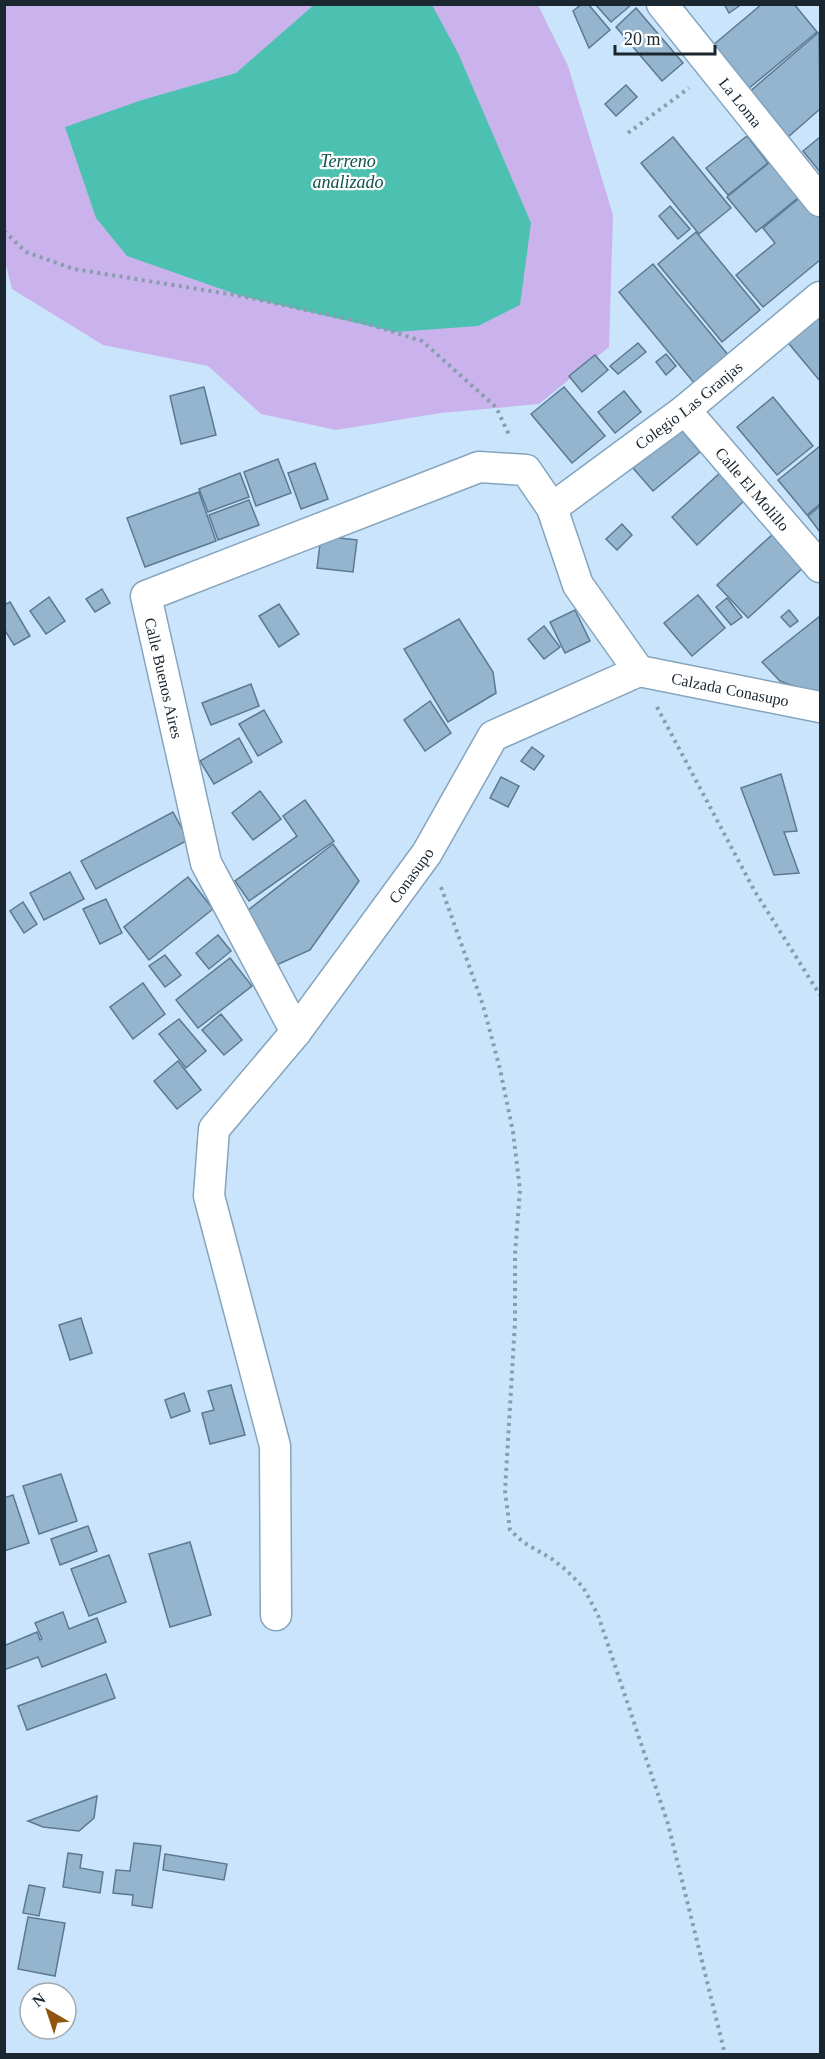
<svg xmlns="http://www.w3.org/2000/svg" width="825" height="2059" font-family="'Times New Roman',serif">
	<rect width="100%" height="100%" fill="#cae5fb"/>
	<polygon fill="#cab3ec" points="4,5 538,5 568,66 613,215 609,347 539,404 441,413 336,430 261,414 208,366 103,345 12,289 4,257"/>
	<polygon fill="#4cc1b1" points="315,4 432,5 458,53 531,223 520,305 478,326 395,332 241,296 127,256 96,218 65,127 142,100 236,73"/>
	<g fill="#95b5cf" stroke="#5b7992" stroke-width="1.5">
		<polygon points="582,4 588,4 610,30 589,48 573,11"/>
		<polygon points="595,4 630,4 631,5 611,22"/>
		<polygon points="724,4 742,4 729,13"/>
		<polygon points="762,4 794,4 817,32 748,89 712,46"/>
		<polygon points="636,8 683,63 662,81 616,27"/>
		<polygon points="819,32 820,109 787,138 748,93"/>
		<polygon points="626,85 637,97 616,116 605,104"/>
		<polygon points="747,136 768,163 728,195 706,168"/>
		<polygon points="673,137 731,208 699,234 641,163"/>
		<polygon points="820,137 820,172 803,151"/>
		<polygon points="770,162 799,197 756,232 727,197"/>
		<polygon points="803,195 820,216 820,260 763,307 736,275 775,243 763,228"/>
		<polygon points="670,206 690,229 678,239 659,216"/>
		<polygon points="696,232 760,310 722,342 658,264"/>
		<polygon points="653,264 729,356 695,384 619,292"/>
		<polygon points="820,309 820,381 785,339"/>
		<polygon points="638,343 646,352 618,374 610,366"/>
		<polygon points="666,354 676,366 666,375 656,362"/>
		<polygon points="595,355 608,370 582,392 569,376"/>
		<polygon points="204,387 216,435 181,444 170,396"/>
		<polygon points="564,387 605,436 572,463 531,414"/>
		<polygon points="624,391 641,412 615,433 598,412"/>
		<polygon points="773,397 813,446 777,475 737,427"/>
		<polygon points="680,428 700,452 653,491 633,468"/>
		<polygon points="820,446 820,504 807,515 778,480"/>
		<polygon points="278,459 291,493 256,506 244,472"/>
		<polygon points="315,463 328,499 301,509 288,473"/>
		<polygon points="721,472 746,499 697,545 672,517"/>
		<polygon points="240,473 249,497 208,512 199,489"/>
		<polygon points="199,492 216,541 145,567 127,518"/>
		<polygon points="249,500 259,525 218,540 209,515"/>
		<polygon points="820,506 820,532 808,516"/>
		<polygon points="622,524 632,535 617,550 606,539"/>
		<polygon points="774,533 805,566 748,618 717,585"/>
		<polygon points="321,536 357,540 353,572 317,568"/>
		<polygon points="102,589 110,603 95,612 86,599"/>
		<polygon points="698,595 725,628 692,656 664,623"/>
		<polygon points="49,597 65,621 46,634 30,611"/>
		<polygon points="727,598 742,617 731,625 716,607"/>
		<polygon points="10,602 30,636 14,645 4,629 4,605"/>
		<polygon points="279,604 299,634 279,647 259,616"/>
		<polygon points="575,610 590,641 565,653 550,622"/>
		<polygon points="789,610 798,621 790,627 781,617"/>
		<polygon points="820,616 820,693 818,695 780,681 762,662"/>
		<polygon points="459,619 493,672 496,693 448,722 404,649"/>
		<polygon points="544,626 560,647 544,659 528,639"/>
		<polygon points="251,684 259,706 211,725 202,703"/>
		<polygon points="430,701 451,733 425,751 404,720"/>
		<polygon points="264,710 282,742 258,756 239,724"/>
		<polygon points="239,738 252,762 214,784 200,761"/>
		<polygon points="532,747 544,756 534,770 521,761"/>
		<polygon points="781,774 797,831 784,832 799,873 774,875 741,788"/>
		<polygon points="501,777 519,786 508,807 490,798"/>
		<polygon points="260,791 281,819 253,840 232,813"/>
		<polygon points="305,800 334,841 249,901 235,881 297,836 283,816"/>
		<polygon points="173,812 188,840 96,889 81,861"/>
		<polygon points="333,844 359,881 310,950 270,968 247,911"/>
		<polygon points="70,872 84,899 44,920 30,893"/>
		<polygon points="188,877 213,909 149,960 124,927"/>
		<polygon points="106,899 122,933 100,944 83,909"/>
		<polygon points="23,902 37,924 24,933 10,911"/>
		<polygon points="218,935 231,951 209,969 196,953"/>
		<polygon points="165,955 181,975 165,987 149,966"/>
		<polygon points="230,958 252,986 198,1028 176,1000"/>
		<polygon points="143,983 165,1014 133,1039 110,1007"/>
		<polygon points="221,1014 242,1040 224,1055 202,1030"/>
		<polygon points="179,1019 206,1051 186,1068 159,1034"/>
		<polygon points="178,1061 201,1090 177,1109 154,1081"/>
		<polygon points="81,1318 92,1353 70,1360 59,1325"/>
		<polygon points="231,1385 245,1435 210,1444 202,1413 214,1410 208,1391"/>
		<polygon points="184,1393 190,1411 171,1418 165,1400"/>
		<polygon points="61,1474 77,1521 39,1534 23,1486"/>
		<polygon points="13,1495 29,1543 4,1551 4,1498"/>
		<polygon points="88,1526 97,1551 60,1565 51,1539"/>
		<polygon points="190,1542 211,1615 170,1627 149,1554"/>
		<polygon points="109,1555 126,1602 89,1616 71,1569"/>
		<polygon points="63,1612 69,1629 97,1618 106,1642 42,1667 38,1657 4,1670 4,1641 6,1645 37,1632 40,1640 42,1639 35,1623"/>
		<polygon points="106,1674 115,1698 27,1730 18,1706"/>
		<polygon points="97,1796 94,1818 79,1831 43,1827 28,1821"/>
		<polygon points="134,1843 161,1846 152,1908 132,1905 133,1895 113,1893 116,1870 130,1871"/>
		<polygon points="68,1853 82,1855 80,1868 103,1872 100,1893 63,1887"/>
		<polygon points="165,1854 227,1864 224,1880 163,1870"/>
		<polygon points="29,1885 45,1888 39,1916 23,1913"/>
		<polygon points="28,1917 65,1923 55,1976 18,1969"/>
	</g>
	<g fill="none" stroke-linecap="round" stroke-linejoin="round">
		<defs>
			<g id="street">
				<path id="s1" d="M662 4 820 201"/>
				<path id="s2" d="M685 410 820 567"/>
				<path id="s3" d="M552 508 685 410 820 297"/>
				<path id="s4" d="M639 671 820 707"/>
				<polyline points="296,1032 206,863 146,596 479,467 526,470 552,508 578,585 639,671"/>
				<path id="s5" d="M276 1615 275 1446 209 1196 214 1129 296 1032 427 853 493 736 639 671"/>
			</g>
		</defs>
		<use href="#street" stroke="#85a4be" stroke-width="33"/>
		<g stroke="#879dae" stroke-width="4" stroke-dasharray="3 4.5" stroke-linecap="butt">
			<polyline points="628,133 689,88"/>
			<polyline points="4,231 26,252 74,269 241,296 362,322 422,341 496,407 510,437"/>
			<polyline points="657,707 754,890 820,995"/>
			<polyline points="441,887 483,1005 500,1069 513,1132 520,1190 515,1254 515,1322 505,1491 510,1530 523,1542 552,1559 566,1570 583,1587 598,1615 668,1824 725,2054"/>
		</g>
		<use href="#street" stroke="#fff" stroke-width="30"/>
	</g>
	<g text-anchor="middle" stroke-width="4.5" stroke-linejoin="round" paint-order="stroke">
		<g font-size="16" fill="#1a2731" stroke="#fff">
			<text dy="6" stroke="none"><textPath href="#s1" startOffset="126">La Loma</textPath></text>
			<text dy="6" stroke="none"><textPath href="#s3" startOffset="171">Colegio Las Granjas</textPath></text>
			<text dy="6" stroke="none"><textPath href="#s2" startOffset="104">Calle El Molillo</textPath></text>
			<text transform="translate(164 678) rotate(77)" y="6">Calle Buenos Aires</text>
			<text dy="6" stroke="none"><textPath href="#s4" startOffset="93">Calzada Conasupo</textPath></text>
			<text dy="6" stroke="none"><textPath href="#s5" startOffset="816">Conasupo</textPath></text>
		</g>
		<g font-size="18" font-style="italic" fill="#0f534b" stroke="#fff">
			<text x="348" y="167">Terreno<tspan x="348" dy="21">analizado</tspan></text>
		</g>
	</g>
	<rect width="825" height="2059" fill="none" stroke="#1a2731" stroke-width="12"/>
	<g transform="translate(48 2011) rotate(321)"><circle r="28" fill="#ffffff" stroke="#a3a9ad" stroke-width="1.5"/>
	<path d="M0-4.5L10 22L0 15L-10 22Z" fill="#8f5511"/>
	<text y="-9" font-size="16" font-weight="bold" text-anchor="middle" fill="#1a2731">N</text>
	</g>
	<path d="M615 45v9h100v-9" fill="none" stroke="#1a2731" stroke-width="3"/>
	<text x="624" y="45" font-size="18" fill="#1a2731" stroke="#ffffff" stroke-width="4.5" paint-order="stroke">20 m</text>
</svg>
